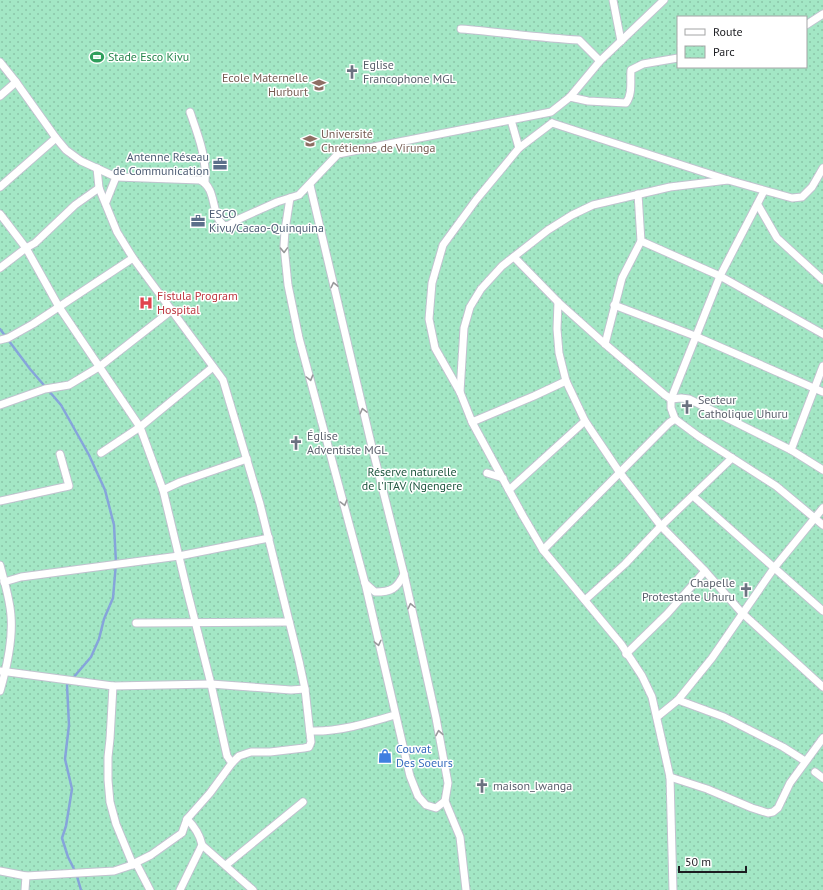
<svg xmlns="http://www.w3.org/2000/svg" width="823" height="890" font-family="'PT Sans',sans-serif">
	<defs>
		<pattern id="park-dots" width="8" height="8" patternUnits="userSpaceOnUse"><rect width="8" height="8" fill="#a3e7c5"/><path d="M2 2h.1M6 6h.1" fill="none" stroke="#8cc6a9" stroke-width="1.8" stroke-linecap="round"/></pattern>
	</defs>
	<rect width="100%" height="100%" fill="#f5f6fd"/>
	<path fill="url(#park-dots)" fill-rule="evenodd" d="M0 0H823V890H0ZM678 17H806V67H678Z"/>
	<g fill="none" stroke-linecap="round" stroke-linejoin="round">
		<polyline stroke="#86a4db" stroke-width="2.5" points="0,329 30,369 61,405 89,455 105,490 114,525 116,563 113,598 104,619 99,639 91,657 67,685 69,725 65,759 72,789 66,826 62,838 68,857 76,873 81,890"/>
		<defs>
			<g id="street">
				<polyline points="613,0 621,41"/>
				<polyline points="806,25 823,14"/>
				<path d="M461 29C501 32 539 38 579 40L600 61"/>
				<path d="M0 62 16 82 56 138 66 150 81 161 116 177 200 180C214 187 212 204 218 218 219 221 222 223 224 226L229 225 239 219 277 202 299 195 338 154 551 112 570 97 600 61 664 0"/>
				<polyline points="0,96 16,82"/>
				<path d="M570 97 588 101 626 103C633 94 630 80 631 70L643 64 678 58"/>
				<path d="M190 112C198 135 207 158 205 182"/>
				<polyline points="511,120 519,148"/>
				<polyline points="552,123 519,148 476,200 443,245 432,283 429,319 435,348 460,392 472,422 523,516 543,550 621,644 642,676 652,697 670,777 673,890"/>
				<polyline points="552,123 728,180 792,198 802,197 812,187 823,168"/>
				<polyline points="0,187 56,138"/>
				<polyline points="638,194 641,241 720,276 823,334"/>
				<polyline points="290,198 285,230 284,246 288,285 299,338 365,583 410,776 418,796 426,805 436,808 445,801 448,783 436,718 404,574 371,443 310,185"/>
				<polyline points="106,202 116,177"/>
				<polyline points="758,205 777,238 823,280"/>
				<polyline points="0,214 26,248 59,307 140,427 163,490 187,590 211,684 227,756 232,763"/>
				<polyline points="514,257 558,302 605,344 665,395 671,399 681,398 689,399 791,450 823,470"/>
				<polyline points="0,268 26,248 35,243 75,205 99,188"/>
				<polyline points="558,302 557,329 559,353 566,381 585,421 620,473 661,526 705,571 742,613 823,687"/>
				<polyline points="614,305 695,336 823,392"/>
				<polyline points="0,340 8,338 33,324 133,258"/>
				<polyline points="605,344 622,278 641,241"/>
				<polyline points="460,392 464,328 470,307 481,289 502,266 548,230 572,215 593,205 670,187 728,180"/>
				<polyline points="0,405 45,389 69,385 99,367 172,310"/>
				<polyline points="675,419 698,436 776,486 823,525"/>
				<polyline points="472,422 534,396 566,381"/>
				<polyline points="791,450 823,366"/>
				<polyline points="101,453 140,427 213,367"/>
				<polyline points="487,473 503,478"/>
				<polyline points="163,490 180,482 247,459"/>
				<polyline points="509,490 585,421"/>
				<polyline points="693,496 823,611"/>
				<polyline points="0,501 69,486 60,454"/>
				<polyline points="543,550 669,423 675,419 671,408 671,399 720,276 764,191"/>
				<path d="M0 565C4 581 10 599 11 616 13 641 7 667 0 691"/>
				<polyline points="4,582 21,577 179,556 269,538"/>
				<path d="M365 583 375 592C391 592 397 589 404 574"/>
				<polyline points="585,600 625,564 661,526 732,458"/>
				<polyline points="136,623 289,622"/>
				<polyline points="626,654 667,614 705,571"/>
				<polyline points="0,671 113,686 211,684 291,690 305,689"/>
				<polyline points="113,686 110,739 108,757 108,780 110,802 116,824 133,865"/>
				<polyline points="678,700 724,717 783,747 805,761"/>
				<polyline points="657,717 678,700 712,658 774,568 823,508"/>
				<path d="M310 731C339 732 368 723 395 715"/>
				<polyline points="815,772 823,778"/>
				<polyline points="670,777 707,789 752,808 768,813 773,812 778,808 790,783 823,738"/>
				<polyline points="445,801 460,837 466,890"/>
				<polyline points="202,845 253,890"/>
				<polyline points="136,863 150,890"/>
				<polyline points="226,865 303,802"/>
				<polyline points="0,871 26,876 114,871 129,866 151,855 182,833 187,819 210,793 232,763 239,756 251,752 270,752 304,748 309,747 311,742 305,689 299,661 260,504 223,380 133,258 117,232 99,188 97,168"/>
				<polyline points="25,890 26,876"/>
				<path d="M180 890 202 845C200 835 194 826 187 819"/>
			</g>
		</defs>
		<use href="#street" stroke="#c1c3cf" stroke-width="9"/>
		<use href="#street" stroke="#fff" stroke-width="7"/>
	</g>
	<defs><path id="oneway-chevron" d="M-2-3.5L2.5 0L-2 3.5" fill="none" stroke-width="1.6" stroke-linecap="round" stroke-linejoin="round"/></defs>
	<g stroke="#99999b">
		<use href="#oneway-chevron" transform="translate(284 250) rotate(88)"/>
		<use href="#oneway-chevron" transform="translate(334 285) rotate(-103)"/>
		<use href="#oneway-chevron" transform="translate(310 378) rotate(75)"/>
		<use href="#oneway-chevron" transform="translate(363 411) rotate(-104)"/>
		<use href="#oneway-chevron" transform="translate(344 503) rotate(75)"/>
		<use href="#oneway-chevron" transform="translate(411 606) rotate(-103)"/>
		<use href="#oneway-chevron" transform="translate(378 643) rotate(77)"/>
		<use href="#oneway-chevron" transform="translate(439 733) rotate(-100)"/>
	</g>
	<defs>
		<symbol id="stadium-bare" viewBox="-9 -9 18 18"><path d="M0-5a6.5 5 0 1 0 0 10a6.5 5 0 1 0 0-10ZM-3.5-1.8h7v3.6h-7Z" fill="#2e9e5b" stroke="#fff" stroke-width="2.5" paint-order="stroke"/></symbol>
		<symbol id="church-bare" viewBox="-9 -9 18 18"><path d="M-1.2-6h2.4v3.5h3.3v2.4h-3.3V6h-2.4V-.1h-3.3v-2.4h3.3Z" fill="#6b7280" stroke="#fff" stroke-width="2.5" paint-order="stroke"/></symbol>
		<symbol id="school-bare" viewBox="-9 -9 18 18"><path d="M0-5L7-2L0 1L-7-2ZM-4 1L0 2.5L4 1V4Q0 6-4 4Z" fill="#8d6e63" stroke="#fff" stroke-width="2.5" paint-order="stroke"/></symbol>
		<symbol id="university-bare" viewBox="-9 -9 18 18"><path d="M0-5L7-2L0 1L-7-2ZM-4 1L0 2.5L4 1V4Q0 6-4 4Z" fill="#8d6e63" stroke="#fff" stroke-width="2.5" paint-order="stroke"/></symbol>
		<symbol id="office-bare" viewBox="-9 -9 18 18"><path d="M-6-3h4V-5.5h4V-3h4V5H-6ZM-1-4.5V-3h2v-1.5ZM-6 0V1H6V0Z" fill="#5c6f8a" stroke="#fff" stroke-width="2.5" paint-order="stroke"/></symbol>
		<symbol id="hospital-bare" viewBox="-9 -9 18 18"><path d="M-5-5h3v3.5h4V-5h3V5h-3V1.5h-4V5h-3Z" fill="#e0444e" stroke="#fff" stroke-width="2.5" paint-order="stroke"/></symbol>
		<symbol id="shop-bare" viewBox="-9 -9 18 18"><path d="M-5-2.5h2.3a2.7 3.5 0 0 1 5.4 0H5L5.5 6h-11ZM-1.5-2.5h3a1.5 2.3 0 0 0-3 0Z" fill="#3f7fe0" stroke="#fff" stroke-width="2.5" paint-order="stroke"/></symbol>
	</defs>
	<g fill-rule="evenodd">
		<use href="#stadium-bare" x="87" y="47" width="20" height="20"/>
		<use href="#church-bare" x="342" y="62" width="20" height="20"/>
		<use href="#school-bare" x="309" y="75" width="20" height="20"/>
		<use href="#university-bare" x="300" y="131" width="20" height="20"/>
		<use href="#office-bare" x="210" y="154" width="20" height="20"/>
		<use href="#office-bare" x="188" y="211" width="20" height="20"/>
		<use href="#hospital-bare" x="136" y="293" width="20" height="20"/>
		<use href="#church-bare" x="677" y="397" width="20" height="20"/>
		<use href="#church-bare" x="286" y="433" width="20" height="20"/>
		<use href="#church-bare" x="736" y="580" width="20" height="20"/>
		<use href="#shop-bare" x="375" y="746" width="20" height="20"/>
		<use href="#church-bare" x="472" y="776" width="20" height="20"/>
	</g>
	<g text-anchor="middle" stroke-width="3" stroke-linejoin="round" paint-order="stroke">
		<g font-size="12" fill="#27864d" stroke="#fff" text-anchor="start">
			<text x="108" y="61">Stade Esco Kivu</text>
		</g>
		<g font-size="12" fill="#5b616d" stroke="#fff" text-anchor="start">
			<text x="363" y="69">Eglise<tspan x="363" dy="14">Francophone MGL</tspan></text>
			<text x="698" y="404">Secteur<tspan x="698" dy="14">Catholique Uhuru</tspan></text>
			<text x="307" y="440">Église<tspan x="307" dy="14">Adventiste MGL</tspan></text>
			<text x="735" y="587" text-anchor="end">Chapelle<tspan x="735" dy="14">Protestante Uhuru</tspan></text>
			<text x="493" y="790">maison_lwanga</text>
		</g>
		<g font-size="12" fill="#785e54" stroke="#fff" text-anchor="end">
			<text x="308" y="82">Ecole Maternelle<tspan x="308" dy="14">Hurburt</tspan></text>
			<text x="321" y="138" text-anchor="start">Université<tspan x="321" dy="14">Chrétienne de Virunga</tspan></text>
		</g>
		<g font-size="12" fill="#4e5e75" stroke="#fff" text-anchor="end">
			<text x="209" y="161">Antenne Réseau<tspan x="209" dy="14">de Communication</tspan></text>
			<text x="209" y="218" text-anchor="start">ESCO<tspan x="209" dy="14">Kivu/Cacao-Quinquina</tspan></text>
		</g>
		<g font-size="12" fill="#be3a42" stroke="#fff" text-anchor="start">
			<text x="157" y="300">Fistula Program<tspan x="157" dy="14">Hospital</tspan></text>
		</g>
		<g font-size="12" fill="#215841" stroke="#fff">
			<text x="412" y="476">Réserve naturelle<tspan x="412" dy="14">de l'ITAV (Ngengere</tspan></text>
		</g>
		<g font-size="12" fill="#366cbe" stroke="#fff" text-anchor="start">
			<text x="396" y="753">Couvat<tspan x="396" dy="14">Des Soeurs</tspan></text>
		</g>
	</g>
	<rect x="677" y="16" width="130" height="52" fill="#ffffff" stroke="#a4a5a6"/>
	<rect x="685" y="29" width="20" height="6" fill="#ffffff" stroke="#a4a5a6"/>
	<text x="713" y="36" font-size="12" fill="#1c1d21">Route</text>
	<rect x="685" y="46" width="20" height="12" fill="url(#park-dots)" stroke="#a4a5a6"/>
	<text x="713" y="56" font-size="12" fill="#1c1d21">Parc</text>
	<path d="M679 866v6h67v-6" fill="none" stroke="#1c1d21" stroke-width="2"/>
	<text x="685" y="866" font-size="12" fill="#1c1d21" stroke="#ffffff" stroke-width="3" paint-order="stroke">50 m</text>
</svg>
